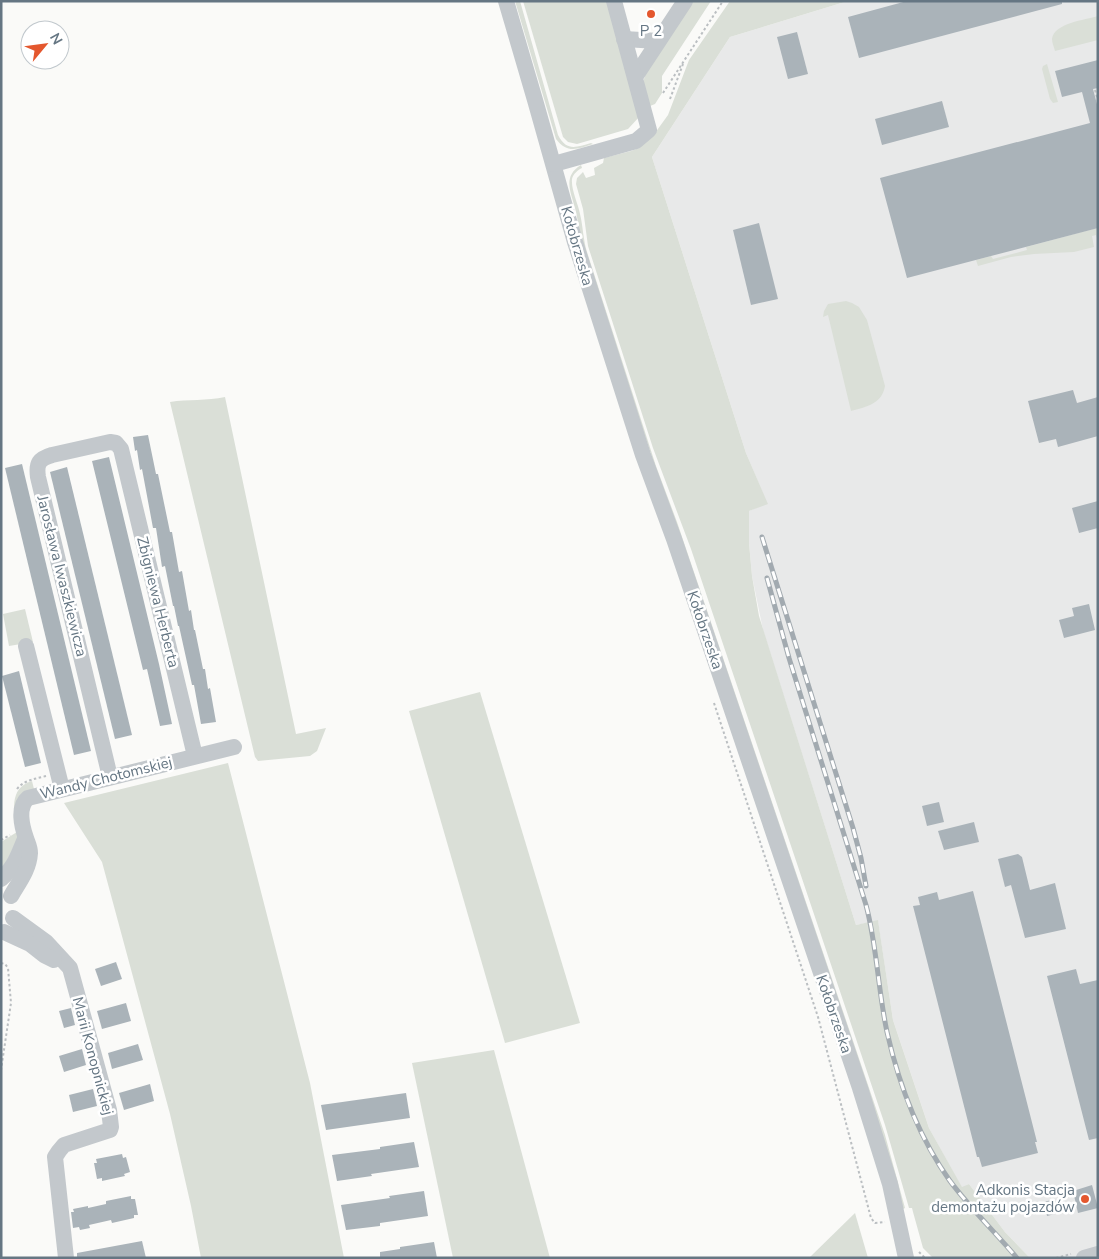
<svg xmlns="http://www.w3.org/2000/svg" width="1099" height="1259" font-family="'Nunito Sans',sans-serif">
	<rect width="100%" height="100%" fill="#fafaf8"/>
	<polygon fill="#e8e9e9" points="848,1 1098,1 1098,1258 1030,1258 1005,1232 969,1184 962,1188 929,1128 893,1020 878,921 856,925 763,630 752,576 749,543 749,511 767,503 746,453 652,157 730,37"/>
	<g fill="#dadfd7">
		<path d="M515 1H520L558 135C567 152 576 147 591 143L593 144C578 149 567 154 556 139Z"/>
		<polygon points="523,1 609,1 640,116 628,129 577,144 568,142 563,137"/>
		<polygon points="693,1 711,1 662,76 662,93 655,104 650,106 643,83 645,75"/>
		<polygon points="730,1 848,1 730,37 652,157 746,453 768,504 749,511 749,543 752,576 759,616 856,925 878,920 893,1020 929,1128 962,1187 969,1184 1005,1232 1030,1258 933,1258 923,1248 913,1212 912,1208 909,1208 885,1125 691,549 653,448 588,246 583,209 576,184 577,178 583,172 586,178 595,175 594,168 603,163 604,158 631,151 639,148 655,133 668,115 689,60"/>
		<path d="M1098 16V40L1055 51C1054 47 1052 43 1052 39 1054 23 1085 20 1098 16Z"/>
		<polygon points="1047,64 1058,102 1053,103 1050,99 1042,69 1043,66"/>
		<path d="M581 165 582 168C578 170 573 174 572 179 571 190 578 203 580 214 583 226 583 239 587 252L656 466 677 522 885 1135 905 1208 903 1209 669 509 580 239C579 230 578 221 576 212 572 194 561 177 581 165Z"/>
		<polygon points="1097,228 1098,241 1096,235 1092,236 1094,247 1074,252 1034,254 1011,257 978,266 976,260 991,256 993,259 1027,250 1026,247"/>
		<path d="M846 301 852 303 859 307 867 320 885 386C882 404 866 407 851 411L828 315 823 317 824 311 828 304Z"/>
		<path d="M225 397 296 734 326 728 317 751 310 756 258 761 255 757 170 402C188 399 207 401 225 397Z"/>
		<polygon points="25,609 33,642 9,646 3,614"/>
		<polygon points="480,692 580,1023 505,1043 409,711"/>
		<polygon points="228,763 310,1083 344,1258 201,1258 191,1206 170,1114 102,862 64,803"/>
		<path d="M32 781 34 789 19 836 1 873V842L17 832C14 813 8 788 32 781Z"/>
		<polygon points="494,1050 550,1258 453,1258 412,1063"/>
		<polygon points="855,1213 868,1258 809,1258"/>
	</g>
	<g fill="#aab3b9">
		<polygon points="907,1 1062,1 1062,4 859,58 848,17"/>
		<polygon points="797,32 808,74 788,79 777,37"/>
		<polygon points="1098,60 1098,88 1093,89 1098,108 1098,228 907,278 880,178 1090,123 1082,92 1062,97 1055,71"/>
		<polygon points="942,101 949,127 882,145 875,119"/>
		<polygon points="759,223 778,299 751,305 733,230"/>
		<polygon points="1073,390 1077,403 1098,397 1098,436 1058,447 1056,439 1039,443 1028,401"/>
		<polygon points="148,435 156,474 158,474 170,532 172,532 179,572 182,571 189,611 191,610 194,630 195,630 203,669 205,669 208,689 210,688 216,722 201,724 194,685 192,685 179,626 178,626 174,606 173,606 165,566 162,567 156,528 153,528 142,469 140,470 137,450 135,451 133,437"/>
		<polygon points="109,457 159,664 172,724 160,726 147,669 143,670 92,461"/>
		<polygon points="22,464 91,751 74,755 5,468"/>
		<polygon points="67,467 132,735 115,739 50,472"/>
		<polygon points="1098,501 1098,528 1079,533 1072,508"/>
		<polygon points="1089,604 1095,630 1064,638 1059,620 1074,616 1072,608"/>
		<polygon points="19,671 41,763 25,767 2,676"/>
		<polygon points="939,802 944,822 927,826 922,806"/>
		<polygon points="974,822 979,842 944,850 938,831"/>
		<polygon points="1018,854 1022,857 1030,890 1055,883 1066,929 1025,938 1011,885 1005,887 998,859"/>
		<polygon points="973,891 1037,1142 1035,1142 1038,1153 982,1167 979,1157 977,1157 913,906 920,905 918,897 937,892 939,900"/>
		<polygon points="116,962 122,979 101,986 95,969"/>
		<polygon points="1076,969 1080,984 1098,980 1098,1138 1089,1140 1047,976"/>
		<polygon points="126,1003 131,1021 102,1029 97,1011"/>
		<polygon points="71,1008 75,1025 64,1028 59,1011"/>
		<polygon points="138,1044 143,1060 112,1069 108,1053"/>
		<polygon points="82,1049 86,1065 64,1072 59,1056"/>
		<polygon points="150,1084 154,1101 124,1110 119,1093"/>
		<polygon points="93,1089 97,1106 73,1112 69,1095"/>
		<polygon points="406,1093 410,1118 326,1130 321,1105"/>
		<polygon points="414,1142 419,1167 371,1174 372,1176 337,1181 332,1155 380,1149 380,1147"/>
		<polygon points="122,1154 123,1158 126,1157 130,1172 124,1174 125,1176 102,1181 102,1178 97,1179 94,1163 97,1163 96,1159"/>
		<polygon points="1092,1185 1098,1208 1078,1213 1073,1191"/>
		<polygon points="424,1191 428,1216 380,1223 380,1226 346,1230 341,1205 390,1198 389,1196"/>
		<polygon points="131,1196 131,1199 135,1199 138,1215 134,1215 134,1218 112,1223 111,1220 89,1225 90,1228 80,1230 79,1227 73,1228 71,1212 74,1212 73,1209 88,1206 88,1208 106,1204 106,1201"/>
		<polygon points="1055,1199 1059,1213 1047,1216 1044,1202"/>
		<polygon points="142,1241 146,1258 77,1258 77,1253"/>
		<polygon points="434,1242 437,1258 380,1258 380,1252 400,1249 400,1247"/>
	</g>
	<g fill="none" stroke-linecap="round" stroke-linejoin="round">
		<g stroke="#bbbfc2" stroke-width="2" stroke-dasharray="2.5 2.5" stroke-linecap="butt">
			<polyline points="1095,90 1098,101"/>
			<polyline points="663,93 723,1"/>
			<polyline points="670,99 683,64"/>
			<polyline points="714,703 818,1017 871,1218 875,1223 885,1222"/>
			<path d="M17 789C24 780 35 779 46 776"/>
			<polyline points="1,840 10,835"/>
			<polyline points="1,963 5,964 8,968 11,1003 1,1070"/>
			<polyline points="919,1252 925,1258"/>
			<polyline points="1056,1258 1071,1254"/>
		</g>
		<g stroke="#c3c8cc" stroke-width="16">
			<polyline points="506,1 535,100 575,242 643,455 674,539 860,1088 890,1184 906,1258"/>
			<polyline points="624,39 658,41"/>
			<polyline points="635,77 685,1"/>
			<polyline points="554,164 636,141 649,130 614,1"/>
			<polyline points="26,646 62,789"/>
			<path d="M110 777 38 477C36 463 39 459 52 455L110 442 116 443 121 449 195 756"/>
			<path d="M1 879C15 867 18 855 25 839"/>
			<path d="M11 896C19 882 29 870 30 853 30 847 28 844 26 838 22 827 17 807 28 798L234 747"/>
			<polyline points="13,918 46,942 70,968 109,1110 111,1127 110,1130 64,1145 59,1151 55,1157 66,1258"/>
			<polyline points="4,932 30,944 44,955 54,960"/>
			<polyline points="1084,1258 1098,1254"/>
		</g>
		<defs>
			<g id="rail">
				<polyline points="762,537 853,828 861,858 866,886"/>
				<path d="M767 578 789 658 866 905C877 946 878 990 887 1032 899 1085 918 1136 950 1181 970 1208 995 1232 1017 1258"/>
			</g>
		</defs>
		<use href="#rail" stroke="#a2aab0" stroke-width="5"/>
		<use href="#rail" stroke="#fff" stroke-width="3" stroke-dasharray="9" stroke-linecap="butt"/>
	</g>
	<g fill="#e4572e" stroke="#fff" stroke-width="2">
		<circle cx="651" cy="14" r="5"/>
		<circle cx="1085" cy="1199" r="5"/>
	</g>
	<g text-anchor="middle" stroke-width="5" stroke-linejoin="round" paint-order="stroke">
		<g font-size="15" fill="#657683" stroke="#fff">
			<text x="651" y="36">P 2</text>
			<text x="1075" y="1195" text-anchor="end">Adkonis Stacja<tspan x="1075" dy="17">demontażu pojazdów</tspan></text>
		</g>
		<g font-size="15" fill="#657683" stroke="#fff">
			<text transform="translate(577 246) rotate(74)" y="5">Kołobrzeska</text>
			<text transform="translate(62 576) rotate(76)" y="5">Jarosława Iwaszkiewicza</text>
			<text transform="translate(158 602) rotate(76)" y="5">Zbigniewa Herberta</text>
			<text transform="translate(705 630) rotate(71)" y="5">Kołobrzeska</text>
			<text transform="translate(106 778) rotate(-14)" y="5">Wandy Chotomskiej</text>
			<text transform="translate(834 1014) rotate(71)" y="5">Kołobrzeska</text>
			<text transform="translate(93 1056) rotate(75)" y="5">Marii Konopnickiej</text>
		</g>
	</g>
	<rect width="1099" height="1259" fill="none" stroke="#657683" stroke-width="5"/>
	<g transform="translate(45 45) rotate(61)"><circle r="24" fill="#ffffff" stroke="#c1c8cd"/>
	<path d="M0-4L9 19L0 12L-9 19Z" fill="#e4572e"/>
	<text y="-8" font-size="14" font-weight="bold" text-anchor="middle" fill="#657683">N</text>
	</g>
</svg>
